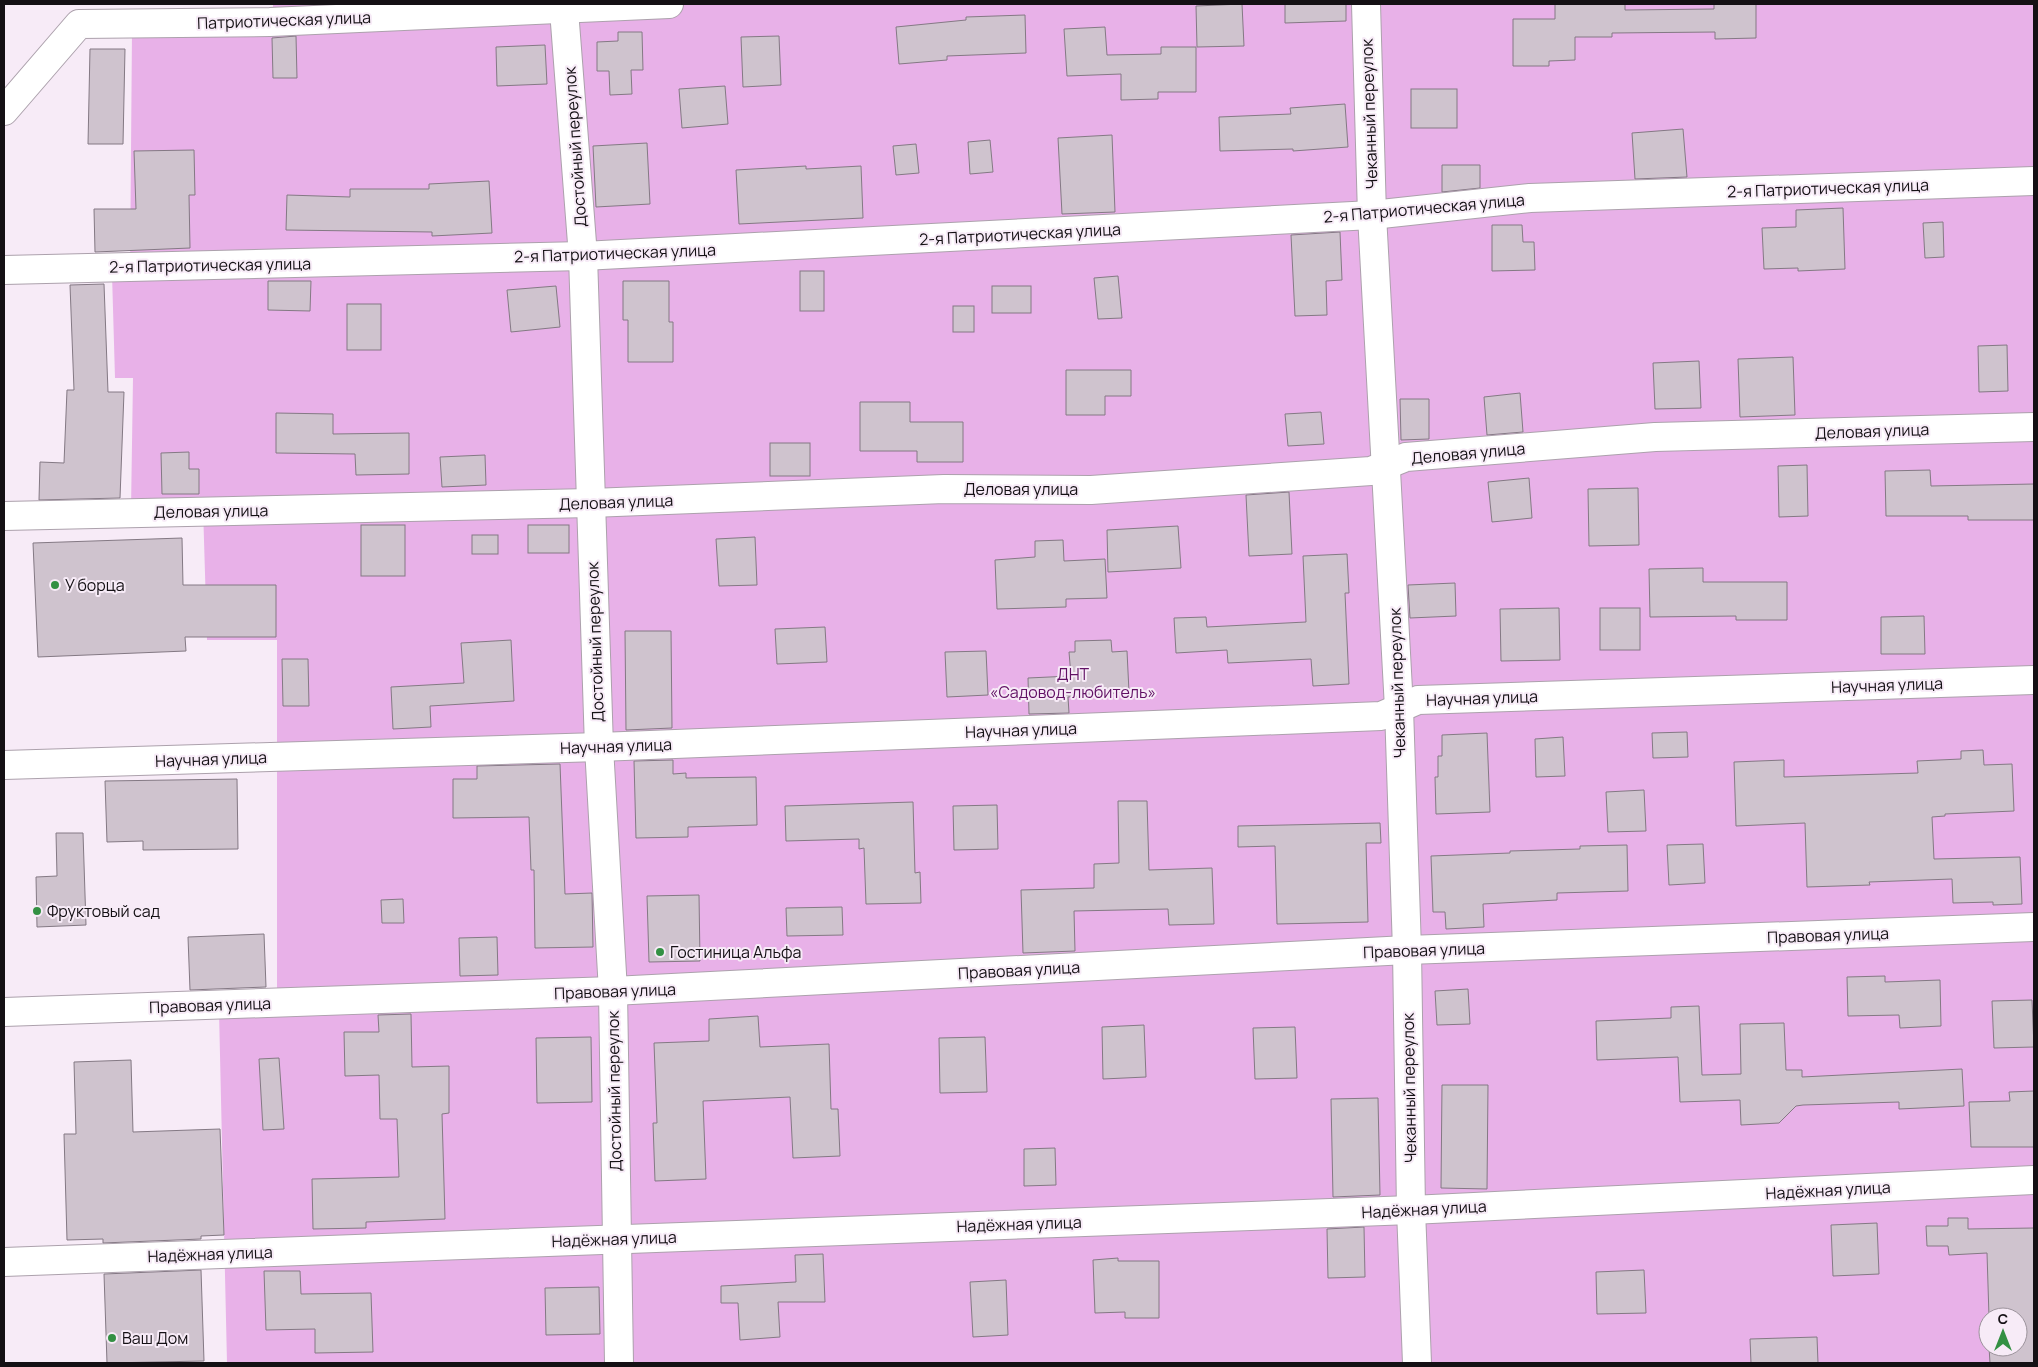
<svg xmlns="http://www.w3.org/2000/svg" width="2038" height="1367" font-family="Manrope,sans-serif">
	<rect width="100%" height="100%" fill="#f7ebf7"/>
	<path fill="#e8b1e8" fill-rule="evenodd" d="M273 4H2034V1363H227L219 1011 277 1010V640H207L203 507 131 509 133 378H115L112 274H130L132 31 273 27ZM1988 1317H2018V1347H1988Z"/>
	<g fill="#cfc3ce" stroke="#847984">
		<polygon points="1242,4 1244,46 1197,47 1196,6"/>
		<polygon points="1285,4 1346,4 1346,21 1285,23"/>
		<polygon points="1555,4 1625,4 1625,10 1714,9 1714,4 1756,4 1756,38 1715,39 1715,32 1612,33 1612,37 1575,37 1575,60 1549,61 1549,66 1513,66 1513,19 1555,19"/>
		<polygon points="1025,15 1026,53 947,56 947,60 899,64 896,27 966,20 966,17"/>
		<polygon points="1105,27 1107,55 1161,54 1161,47 1196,47 1196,92 1158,92 1158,99 1121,100 1121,74 1067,76 1064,29"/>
		<polygon points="618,32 642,32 643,70 631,70 632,94 610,95 609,71 597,71 597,42 618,41"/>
		<polygon points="296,36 297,78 273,78 272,38"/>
		<polygon points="779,36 781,85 743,87 741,37"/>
		<polygon points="545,45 547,84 497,86 496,47"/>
		<polygon points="90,49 125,49 123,144 88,144"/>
		<polygon points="725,86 728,124 682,128 679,89"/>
		<rect x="1411" y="89" width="46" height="39"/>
		<polygon points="1345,104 1348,147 1293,151 1293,149 1220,151 1219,117 1291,114 1290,108"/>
		<polygon points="1683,129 1687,177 1635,179 1632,133"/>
		<polygon points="1112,135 1115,212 1062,214 1058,138"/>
		<polygon points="990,140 993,172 970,174 968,142"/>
		<polygon points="647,143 650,204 596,207 593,146"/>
		<polygon points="916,144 919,173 896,175 893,146"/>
		<polygon points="194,150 195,195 189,195 190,248 95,252 94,209 136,209 134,151"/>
		<polygon points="1442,165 1480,165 1480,188 1442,192"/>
		<polygon points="806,166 806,169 861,166 863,218 739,224 736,170"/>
		<polygon points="489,181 492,233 432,236 432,232 286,230 287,195 350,197 350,189 429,189 429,184"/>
		<polygon points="1843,208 1845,269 1798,271 1798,268 1764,269 1762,228 1796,227 1796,210"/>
		<polygon points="1943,222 1944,257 1925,258 1923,223"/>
		<polygon points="1492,225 1522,225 1523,242 1534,242 1535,270 1492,271"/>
		<polygon points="1340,232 1342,280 1326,281 1327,315 1295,316 1291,235"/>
		<rect x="800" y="271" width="24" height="40"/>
		<polygon points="1118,276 1122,318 1098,319 1094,278"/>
		<polygon points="268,281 311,281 310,311 268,310"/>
		<polygon points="623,281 669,281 669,322 673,322 673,362 628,362 628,320 623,320"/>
		<polygon points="104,284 108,392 124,392 120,498 39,500 40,462 64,463 67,390 74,390 70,285"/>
		<polygon points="556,286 560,327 511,332 507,290"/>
		<rect x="992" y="286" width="39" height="27"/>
		<rect x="347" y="304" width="34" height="46"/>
		<rect x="953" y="306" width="21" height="26"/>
		<polygon points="2007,345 2008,391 1979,392 1978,346"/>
		<polygon points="1793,357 1795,415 1740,417 1738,359"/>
		<polygon points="1699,361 1701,408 1655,409 1653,363"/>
		<polygon points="1066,370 1131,370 1131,396 1105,396 1105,415 1066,415"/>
		<polygon points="1520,393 1523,432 1487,435 1484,397"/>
		<polygon points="1400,399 1429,399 1429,439 1401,440"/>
		<polygon points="860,402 910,402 910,422 963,422 963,462 917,462 917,451 860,451"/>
		<polygon points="1321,412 1324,444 1288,446 1285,414"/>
		<polygon points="276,413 333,414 333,434 409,433 409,474 356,475 355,454 276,453"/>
		<rect x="770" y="443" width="40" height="33"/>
		<polygon points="189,452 189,469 199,469 199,494 162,494 161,453"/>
		<polygon points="485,455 486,485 442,487 440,457"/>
		<polygon points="1807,465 1808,516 1779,517 1778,466"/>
		<polygon points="1930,470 1931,486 2034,484 2034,520 1968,520 1968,516 1886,516 1885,471"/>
		<polygon points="1529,478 1532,518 1492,522 1488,482"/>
		<polygon points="1638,488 1639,545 1589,546 1588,489"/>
		<polygon points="1289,492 1292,554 1249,556 1246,495"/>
		<rect x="361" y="525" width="44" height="51"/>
		<rect x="528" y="525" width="41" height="28"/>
		<polygon points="1178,526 1181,568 1108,572 1107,530"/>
		<rect x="472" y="535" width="26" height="19"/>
		<polygon points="755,537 757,585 719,586 716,539"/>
		<polygon points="182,538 183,585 276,585 276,637 185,637 186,651 38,657 33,543"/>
		<polygon points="1063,540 1064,561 1105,559 1107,598 1066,599 1066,607 997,609 995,560 1035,557 1035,541"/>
		<polygon points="1347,554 1349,593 1345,593 1349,684 1313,686 1311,659 1228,663 1227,650 1176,653 1174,618 1206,617 1207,627 1306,622 1303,556"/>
		<polygon points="1703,568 1703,582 1787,582 1787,620 1736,620 1736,616 1650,617 1649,569"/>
		<polygon points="1455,583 1456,616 1410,618 1408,585"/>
		<polygon points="1559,608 1560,660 1501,661 1500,609"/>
		<rect x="1600" y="608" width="40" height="42"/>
		<polygon points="1924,616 1925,654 1881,654 1881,617"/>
		<polygon points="825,627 827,662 777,664 775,629"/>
		<polygon points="625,631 671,631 672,728 626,730"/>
		<polygon points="511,640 514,701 430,706 431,727 393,729 391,687 464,683 461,643"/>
		<polygon points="1111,640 1112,652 1127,651 1129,692 1068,697 1069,713 1029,714 1028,678 1071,676 1069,652 1075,652 1075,641"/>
		<polygon points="986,651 988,695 947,697 945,652"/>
		<polygon points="282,659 308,659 309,706 283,706"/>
		<polygon points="1687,732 1688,757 1653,758 1652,733"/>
		<polygon points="1487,733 1490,812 1436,814 1435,777 1438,777 1438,756 1442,756 1442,735"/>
		<polygon points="1563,737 1565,776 1536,777 1535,739"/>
		<polygon points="1983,750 1984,765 2012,764 2014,811 1945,814 1945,816 1932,817 1934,859 2020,857 2022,904 1993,905 1993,902 1953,903 1952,879 1869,882 1870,885 1807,887 1805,823 1736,826 1734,762 1784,760 1784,777 1918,773 1917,761 1961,759 1961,751"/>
		<polygon points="673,760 673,774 686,773 686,778 756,777 757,825 688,827 688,837 636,838 634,761"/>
		<polygon points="560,764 565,894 592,893 593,947 535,948 534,870 531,870 529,817 453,818 453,779 477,779 477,766"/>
		<polygon points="237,779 238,849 143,850 143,841 107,842 105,781"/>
		<polygon points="1644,790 1646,831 1608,832 1606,792"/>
		<polygon points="1118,801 1147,801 1149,870 1212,868 1214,924 1169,925 1168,909 1074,911 1075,951 1023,953 1021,890 1094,888 1094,864 1119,863"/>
		<polygon points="913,802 915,873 920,872 921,903 866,904 864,848 859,849 859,839 786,841 785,806"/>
		<polygon points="997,805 998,849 954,850 953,806"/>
		<polygon points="1380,823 1381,843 1366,843 1368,922 1277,924 1275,846 1238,847 1238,826"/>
		<polygon points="56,833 83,833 86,925 37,927 36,877 57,876"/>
		<polygon points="1703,844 1705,883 1669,885 1667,845"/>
		<polygon points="1627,845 1628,891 1557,893 1557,900 1483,904 1484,927 1446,929 1445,912 1433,912 1431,856 1510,853 1510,851 1580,849 1580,846"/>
		<polygon points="699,895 700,961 649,962 647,896"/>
		<polygon points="403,899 404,923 382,923 381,900"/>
		<polygon points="842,907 843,935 787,936 786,908"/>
		<polygon points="264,934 266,987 190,990 188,937"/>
		<polygon points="497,937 498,975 460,976 459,938"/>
		<polygon points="1885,976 1885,982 1940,980 1941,1026 1900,1028 1899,1015 1848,1016 1847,977"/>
		<polygon points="1468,989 1470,1024 1437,1025 1435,991"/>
		<polygon points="2032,1000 2034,1047 1994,1048 1992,1001"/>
		<polygon points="1699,1006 1702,1075 1741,1074 1740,1024 1784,1023 1786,1070 1802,1070 1802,1077 1962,1069 1964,1106 1899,1109 1899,1102 1803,1105 1796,1106 1779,1123 1741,1125 1740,1100 1680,1102 1678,1057 1597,1060 1596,1021 1671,1018 1671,1007"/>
		<polygon points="411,1014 412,1067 449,1066 449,1113 442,1114 445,1219 366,1222 366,1228 313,1229 312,1179 399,1177 397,1119 380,1119 379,1075 345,1076 344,1032 379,1032 378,1015"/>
		<polygon points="758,1016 760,1047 829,1044 831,1109 838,1109 840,1156 793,1158 790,1097 703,1101 706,1179 655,1181 653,1123 657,1123 654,1043 709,1041 709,1019"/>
		<polygon points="1144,1025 1146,1077 1103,1079 1102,1027"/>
		<polygon points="1295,1027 1297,1078 1255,1079 1253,1028"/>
		<polygon points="591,1037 592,1102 537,1103 536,1038"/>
		<polygon points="985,1037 987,1092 940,1093 939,1038"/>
		<polygon points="279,1058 284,1129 263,1130 259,1059"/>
		<polygon points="131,1060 133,1132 220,1129 224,1235 201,1236 201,1239 103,1243 103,1239 67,1240 64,1134 76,1134 74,1062"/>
		<polygon points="1442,1085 1488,1085 1487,1189 1441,1188"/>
		<polygon points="2034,1091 2034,1147 1971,1147 1969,1102 2010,1101 2009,1092"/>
		<polygon points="1378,1098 1380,1195 1333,1197 1331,1099"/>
		<polygon points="1055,1148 1056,1185 1024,1186 1024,1149"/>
		<polygon points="1948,1218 1968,1218 1968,1229 2034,1228 2034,1363 1990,1363 1989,1347 2018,1347 2018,1317 1989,1317 1987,1253 1949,1255 1948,1246 1927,1246 1926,1226 1948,1226"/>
		<polygon points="1877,1223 1879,1274 1833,1276 1831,1225"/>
		<polygon points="1364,1227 1365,1277 1328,1278 1327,1229"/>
		<polygon points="823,1254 825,1302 778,1302 780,1337 740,1340 738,1303 721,1303 721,1286 796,1282 795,1255"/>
		<polygon points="1118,1258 1118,1261 1159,1261 1159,1318 1125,1318 1125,1312 1095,1313 1093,1260"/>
		<polygon points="201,1270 204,1361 107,1363 104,1274"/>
		<polygon points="1644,1270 1646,1313 1597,1314 1596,1272"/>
		<polygon points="264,1271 300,1271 301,1294 371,1293 373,1352 315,1353 315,1329 266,1330"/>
		<polygon points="1006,1280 1008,1335 973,1337 970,1282"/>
		<polygon points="599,1287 600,1334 546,1335 545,1288"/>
		<polygon points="1817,1337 1818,1363 1751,1363 1750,1339"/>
	</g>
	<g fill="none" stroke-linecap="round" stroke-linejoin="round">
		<defs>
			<g id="street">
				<polyline points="1366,4 1372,215 1399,708 1407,950 1411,1210 1417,1363"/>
				<polyline points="564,10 583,256 599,747 613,991 619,1363"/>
				<polyline points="4,111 79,24 270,22 669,4"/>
				<polyline points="4,270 583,256 1372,215 1530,198 2034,181"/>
				<polyline points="4,516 591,503 944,489 1091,490 1371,471 1406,457 1655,437 2034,427"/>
				<polyline points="4,765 599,747 1381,716 1418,700 2034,680"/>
				<polyline points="4,1012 613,991 1407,950 2034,927"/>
				<polyline points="4,1262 1411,1210 2034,1180"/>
			</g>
		</defs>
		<use href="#street" stroke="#aca1ac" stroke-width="30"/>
		<use href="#street" stroke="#fff" stroke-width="28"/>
	</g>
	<g fill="#339043" stroke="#f7ebf7" stroke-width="2">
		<circle cx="55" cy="585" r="5"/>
		<circle cx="37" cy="911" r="5"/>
		<circle cx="660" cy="952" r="5"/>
		<circle cx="112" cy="1338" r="5"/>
	</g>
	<g text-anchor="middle" stroke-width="4" stroke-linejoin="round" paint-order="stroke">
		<g font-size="16" fill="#141014" stroke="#f7ebf7">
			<text transform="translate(284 20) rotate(-2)" y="6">Патриотическая улица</text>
			<text transform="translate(1369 114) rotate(-92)" y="6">Чеканный переулок</text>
			<text transform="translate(575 147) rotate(-94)" y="6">Достойный переулок</text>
			<text transform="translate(1828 188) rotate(-2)" y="6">2-я Патриотическая улица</text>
			<text transform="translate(1424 208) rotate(-5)" y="6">2-я Патриотическая улица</text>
			<text transform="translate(1020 234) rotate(-3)" y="6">2-я Патриотическая улица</text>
			<text transform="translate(615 253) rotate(-2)" y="6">2-я Патриотическая улица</text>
			<text transform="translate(210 265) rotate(-1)" y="6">2-я Патриотическая улица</text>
			<text transform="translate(1872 431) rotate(-2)" y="6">Деловая улица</text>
			<text transform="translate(1468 453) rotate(-5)" y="6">Деловая улица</text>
			<text x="1021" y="495">Деловая улица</text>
			<text transform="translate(616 502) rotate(-2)" y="6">Деловая улица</text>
			<text transform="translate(211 511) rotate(-1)" y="6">Деловая улица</text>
			<text transform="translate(595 642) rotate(-92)" y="6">Достойный переулок</text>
			<text transform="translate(1397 683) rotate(-92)" y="6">Чеканный переулок</text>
			<text transform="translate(1887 685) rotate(-2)" y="6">Научная улица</text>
			<text transform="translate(1482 698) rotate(-2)" y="6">Научная улица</text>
			<text transform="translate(1021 730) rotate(-2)" y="6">Научная улица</text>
			<text transform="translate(616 746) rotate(-2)" y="6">Научная улица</text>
			<text transform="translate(211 759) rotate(-2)" y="6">Научная улица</text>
			<text transform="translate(1828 935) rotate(-2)" y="6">Правовая улица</text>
			<text transform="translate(1424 950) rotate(-2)" y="6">Правовая улица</text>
			<text transform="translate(1019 970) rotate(-3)" y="6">Правовая улица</text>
			<text transform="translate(615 991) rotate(-2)" y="6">Правовая улица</text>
			<text transform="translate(210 1005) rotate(-2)" y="6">Правовая улица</text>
			<text transform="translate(1409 1088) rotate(-91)" y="6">Чеканный переулок</text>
			<text transform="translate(614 1091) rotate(-91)" y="6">Достойный переулок</text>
			<text transform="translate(1828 1190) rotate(-3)" y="6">Надёжная улица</text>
			<text transform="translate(1424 1209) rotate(-3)" y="6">Надёжная улица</text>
			<text transform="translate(1019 1224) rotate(-2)" y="6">Надёжная улица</text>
			<text transform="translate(614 1239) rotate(-2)" y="6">Надёжная улица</text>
			<text transform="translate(210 1254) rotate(-2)" y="6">Надёжная улица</text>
		</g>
		<g font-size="16" fill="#141014" stroke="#f7ebf7" text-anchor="start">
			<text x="65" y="591">У борца</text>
			<text x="47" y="917">Фруктовый сад</text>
			<text x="670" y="958">Гостиница Альфа</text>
			<text x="122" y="1344">Ваш Дом</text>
		</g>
		<g font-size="16" fill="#611064" stroke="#f7ebf7">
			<text x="1073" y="680">ДНТ<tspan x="1073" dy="18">«Садовод-любитель»</tspan></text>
		</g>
	</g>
	<rect width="2038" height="1367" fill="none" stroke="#141014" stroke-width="10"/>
	<g transform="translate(2003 1332)"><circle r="24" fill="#f7ebf7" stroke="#9c939c"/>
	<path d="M0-4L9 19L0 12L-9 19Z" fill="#339043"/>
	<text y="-8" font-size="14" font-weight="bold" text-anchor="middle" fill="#141014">С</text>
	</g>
</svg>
